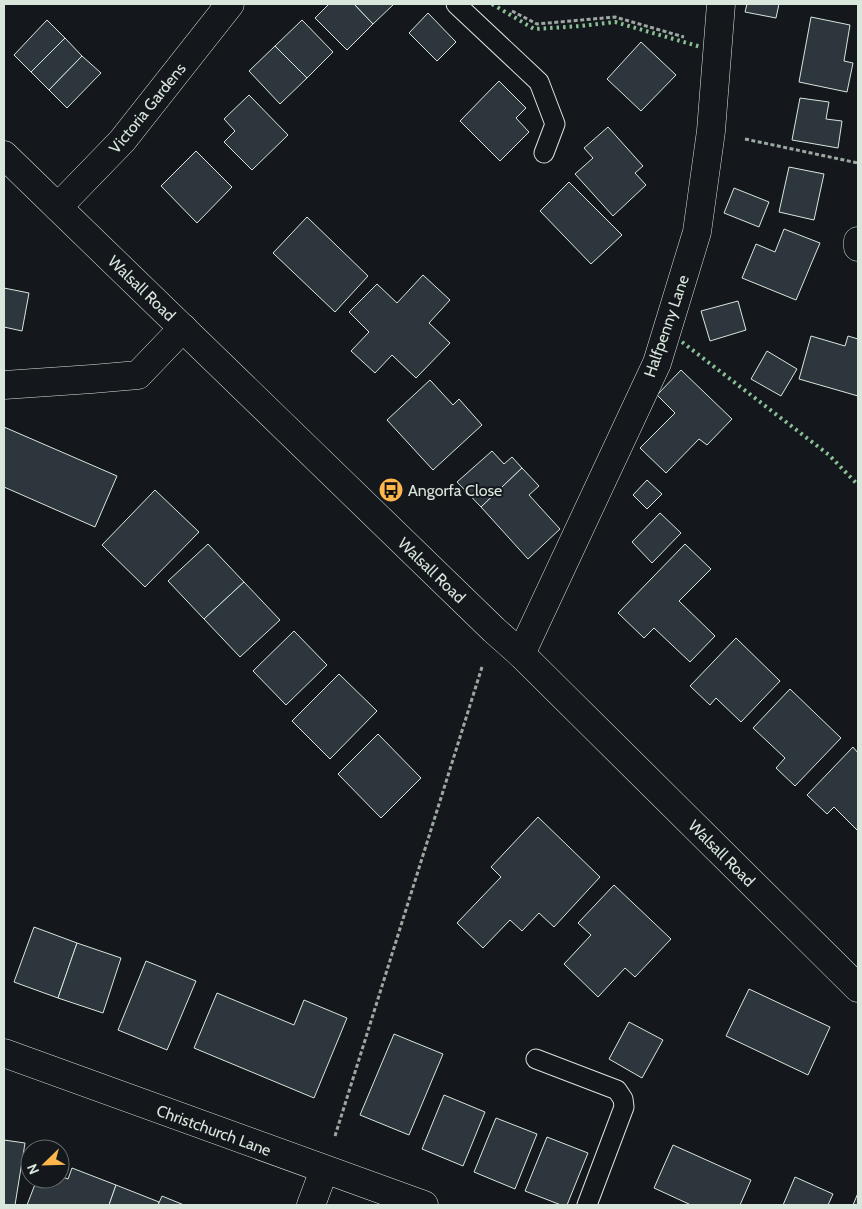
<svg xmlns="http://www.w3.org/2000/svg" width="862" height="1209" font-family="Cabin,sans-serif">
	<rect width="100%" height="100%" fill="#14181c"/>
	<g fill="#2c363c" stroke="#d8e6dc">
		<polygon points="329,4 354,4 373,24 347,50 315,18"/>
		<polygon points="354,4 394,4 373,24"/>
		<polygon points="747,4 779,4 776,18 745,12"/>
		<polygon points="428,13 456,42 437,61 409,33"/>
		<polygon points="811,17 850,25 844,61 853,63 847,92 799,82"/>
		<polygon points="47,20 65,38 31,72 14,55"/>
		<polygon points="302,20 333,52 307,78 275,46"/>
		<polygon points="65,38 82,56 49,90 31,72"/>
		<polygon points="641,42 676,75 641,111 607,79"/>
		<polygon points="275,46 307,78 280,104 249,71"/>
		<polygon points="82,56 101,73 67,108 49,90"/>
		<polygon points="499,81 526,108 516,118 529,132 500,161 460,121"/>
		<polygon points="249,95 288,135 252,170 224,142 235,131 224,119"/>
		<polygon points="800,98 829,102 826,119 842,121 838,148 792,140"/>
		<polygon points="608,127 643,166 635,173 646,185 613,216 575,174 593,158 584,148"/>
		<polygon points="196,151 232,187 197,223 161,186"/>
		<polygon points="789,167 824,174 814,220 779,212"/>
		<polygon points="569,182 622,235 591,264 540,211"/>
		<polygon points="734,188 769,202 759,227 724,213"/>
		<polygon points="307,217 368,276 335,312 273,253"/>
		<polygon points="784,229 820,243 796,300 742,278 756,244 775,252"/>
		<polygon points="423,275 450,300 429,323 450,343 416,378 392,355 375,373 351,351 369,332 349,312 377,284 397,303"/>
		<polygon points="4,288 29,293 22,331 4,327"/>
		<polygon points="738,301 746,330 710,341 701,311"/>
		<polygon points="811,336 845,346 848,336 858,339 858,396 799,379"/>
		<polygon points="767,351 797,369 781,396 751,379"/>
		<polygon points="681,370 732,419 707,445 699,439 666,473 640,448 675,413 657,395"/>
		<polygon points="430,380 453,405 459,399 482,425 433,470 387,420"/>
		<polygon points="4,427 117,476 95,527 4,487"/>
		<polygon points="492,451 504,464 512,457 522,468 481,507 457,482"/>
		<polygon points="522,468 539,486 529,495 560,529 528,559 481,507"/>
		<polygon points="647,480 662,494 647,509 633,495"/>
		<polygon points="155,490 199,532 145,587 102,545"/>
		<polygon points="660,513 681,533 652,563 632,542"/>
		<polygon points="208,544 244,582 204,619 168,581"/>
		<polygon points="685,544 711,569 679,601 715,636 690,662 654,628 644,638 618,613"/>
		<polygon points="244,582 280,620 240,657 204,619"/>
		<polygon points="294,631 327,665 286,705 253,671"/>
		<polygon points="736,638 780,681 741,722 716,698 710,705 690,686"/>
		<polygon points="339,674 377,711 330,759 292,721"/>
		<polygon points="790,689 841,738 795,786 776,768 785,758 753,728"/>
		<polygon points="378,734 421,778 381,818 338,774"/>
		<polygon points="853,747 858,753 858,831 834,807 827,814 807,795"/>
		<polygon points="538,817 600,877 554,927 539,913 522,931 510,920 483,948 457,923 501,877 491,867"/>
		<polygon points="614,885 671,939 635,977 625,968 598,997 564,964 591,935 578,923"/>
		<polygon points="34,927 77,943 58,998 14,982"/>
		<polygon points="77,943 121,958 103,1013 58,998"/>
		<polygon points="146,961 196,981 167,1050 118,1030"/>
		<polygon points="749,989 830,1027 808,1075 726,1036"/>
		<polygon points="217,993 294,1025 304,1000 347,1018 314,1098 194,1048"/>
		<polygon points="629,1022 663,1040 642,1078 609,1059"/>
		<polygon points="394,1034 443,1054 409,1135 360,1115"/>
		<polygon points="444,1095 485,1112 463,1166 422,1149"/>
		<polygon points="496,1118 537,1134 515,1189 474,1172"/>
		<polygon points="547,1137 588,1153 567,1205 561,1205 525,1191"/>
		<polygon points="4,1140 25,1143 15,1205 4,1205"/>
		<polygon points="673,1145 751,1180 740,1205 691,1205 654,1188"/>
		<polygon points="72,1168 116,1185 109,1205 27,1205 37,1179 60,1179 60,1176 68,1179"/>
		<polygon points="795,1177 833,1194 828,1205 783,1205"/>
		<polygon points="116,1185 159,1202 158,1205 109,1205"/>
		<polygon points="858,1193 858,1205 853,1205"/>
		<polygon points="162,1196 184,1205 158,1205"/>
	</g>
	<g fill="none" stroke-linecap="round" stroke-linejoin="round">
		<defs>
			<g id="lane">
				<polyline points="456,4 539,82 555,124 544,153"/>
				<polyline points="536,1059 617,1090 623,1099 624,1107 587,1205"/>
			</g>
			<g id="street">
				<polyline points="58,207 122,141 230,4"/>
				<polyline points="858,241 858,247"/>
				<polyline points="4,385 92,379 138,375 183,328"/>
				<polyline points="521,654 657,363 697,232 711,131 721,4"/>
				<polyline points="4,1053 424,1205"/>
				<polyline points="311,1205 324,1170"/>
			</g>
			<polyline id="secondary" points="4,155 494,630 521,654 858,988"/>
		</defs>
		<use href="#lane" stroke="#d8e6dc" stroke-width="21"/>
		<use href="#street" stroke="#d8e6dc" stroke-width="29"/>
		<use href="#secondary" stroke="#d8e6dc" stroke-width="29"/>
		<g stroke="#9da8a2" stroke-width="3" stroke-dasharray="4 2.5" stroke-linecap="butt">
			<polyline points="512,11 537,24 615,17 684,37"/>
			<polyline points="745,139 858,163"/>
			<polyline points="335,1136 482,667"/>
		</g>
		<use href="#lane" stroke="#14181c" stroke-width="19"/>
		<use href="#street" stroke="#14181c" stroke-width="28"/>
		<use href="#secondary" stroke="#14181c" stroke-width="28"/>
		<g stroke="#8ac095" stroke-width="4" stroke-dasharray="2.5 4" stroke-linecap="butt">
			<polyline points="492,4 534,29 581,26 615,22 701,47"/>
			<polyline points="682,342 829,455 858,485"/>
		</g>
	</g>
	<defs>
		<symbol id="bus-disc" viewBox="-11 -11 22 22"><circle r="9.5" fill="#ffb74d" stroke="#14181c"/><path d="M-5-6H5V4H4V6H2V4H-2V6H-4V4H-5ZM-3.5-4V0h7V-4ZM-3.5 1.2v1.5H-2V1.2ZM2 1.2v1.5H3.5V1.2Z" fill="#111"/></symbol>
	</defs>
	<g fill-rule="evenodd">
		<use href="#bus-disc" x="377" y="476" width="28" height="28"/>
	</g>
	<g text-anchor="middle" stroke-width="4" stroke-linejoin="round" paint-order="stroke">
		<g font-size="16" fill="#d8e6dc" stroke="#14181c">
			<text transform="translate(147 108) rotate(-51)" y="6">Victoria Gardens</text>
			<text transform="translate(142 288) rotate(44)" y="6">Walsall Road</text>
			<text transform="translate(666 326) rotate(-71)" y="6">Halfpenny Lane</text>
			<text transform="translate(432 570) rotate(44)" y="6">Walsall Road</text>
			<text transform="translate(722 853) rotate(45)" y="6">Walsall Road</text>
			<text transform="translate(214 1130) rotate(20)" y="6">Christchurch Lane</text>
		</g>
		<g font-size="16" fill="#d8e6dc" stroke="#14181c" text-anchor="start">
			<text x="408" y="496">Angorfa Close</text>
		</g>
	</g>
	<rect width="862" height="1209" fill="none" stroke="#d8e6dc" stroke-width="10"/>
	<g transform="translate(45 1164) rotate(247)"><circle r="24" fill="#14181c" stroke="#626a69"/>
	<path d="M0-4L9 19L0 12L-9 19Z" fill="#ffb74d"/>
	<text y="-8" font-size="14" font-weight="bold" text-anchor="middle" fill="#d8e6dc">N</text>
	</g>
</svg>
